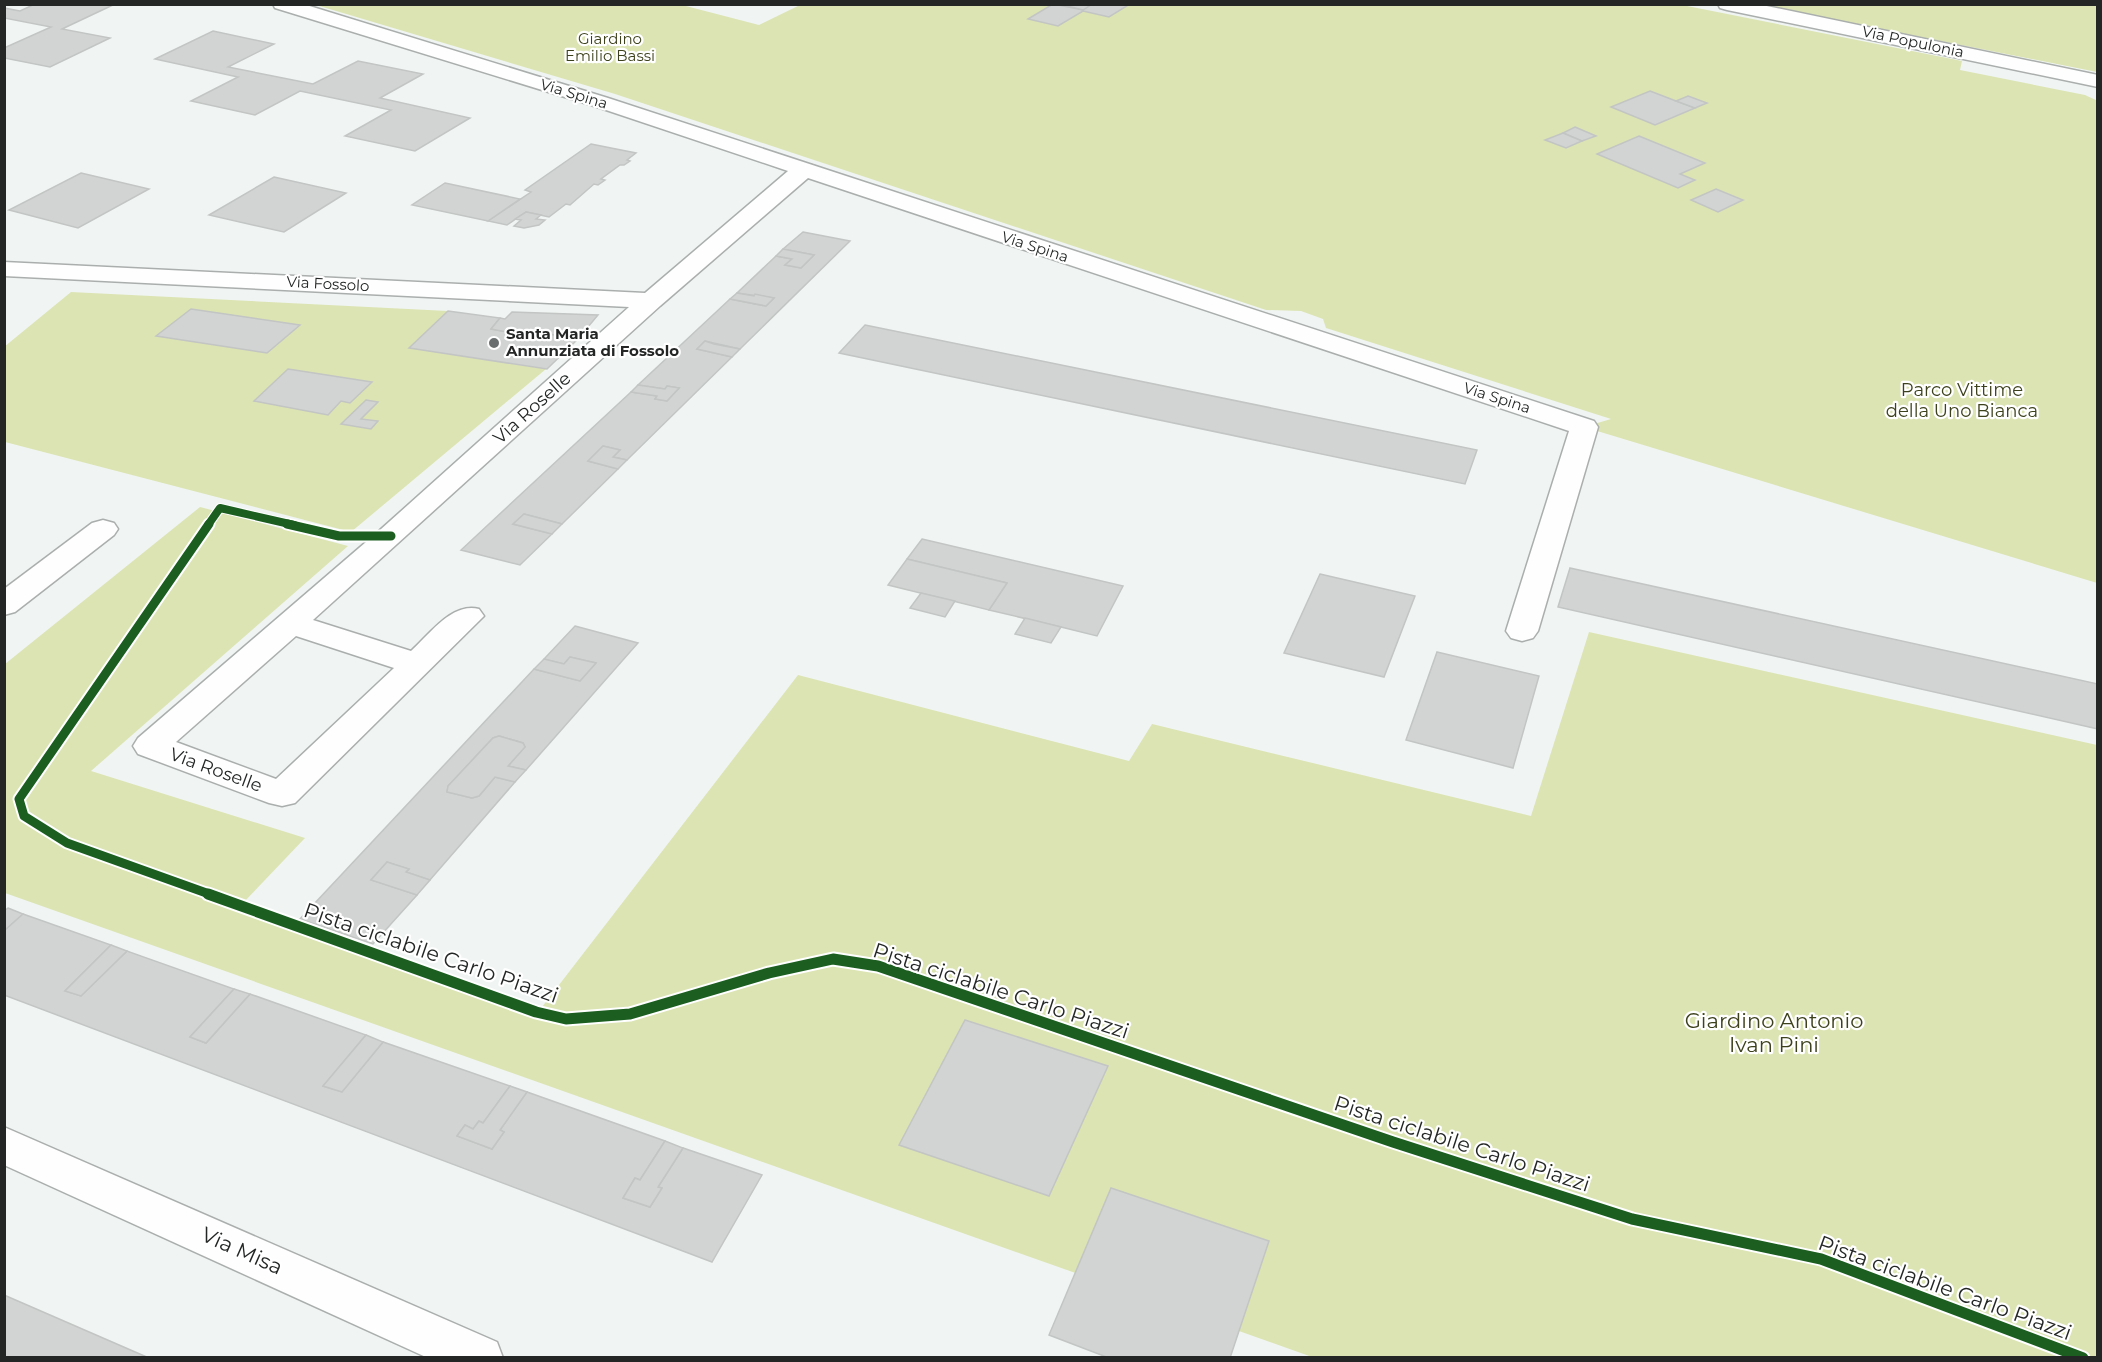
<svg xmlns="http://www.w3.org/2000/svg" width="2102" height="1362" font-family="Montserrat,sans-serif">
	<rect width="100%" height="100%" fill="#f0f5f3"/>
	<g fill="#dce4b3">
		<polygon points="802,4 1682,5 1962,61 1960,70 2085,95 2098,101 2097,583 1584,427 1611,419 1326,328 1323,319 1301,311 1266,310 615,94 316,5 682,5 759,25"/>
		<polygon points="1759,5 2097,5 2097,72"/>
		<polygon points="71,292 448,311 410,348 546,369 351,532 5,442 4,347"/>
		<polygon points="200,507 348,546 91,771 305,838 244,902 542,1007 798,675 1129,761 1152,724 1531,816 1589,632 2097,745 2097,1357 1312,1357 5,893 5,664"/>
	</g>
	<g fill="#d1d4d3" stroke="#c2c5c3" stroke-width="1.5">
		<polygon points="35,4 115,4 62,29 110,38 50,67 4,58 4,48 51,27 4,18 4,8 20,11"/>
		<polygon points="1053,4 1083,10 1092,4 1130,4 1109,17 1083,11 1058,26 1028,19"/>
		<polygon points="1060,4 1092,4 1083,10"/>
		<polygon points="213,31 274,44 228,67 313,84 358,61 423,74 380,98 470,118 415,151 345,136 391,110 300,91 255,115 191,101 238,77 155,59"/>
		<polygon points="1650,91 1676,101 1695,108 1655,125 1611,107"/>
		<polygon points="1688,96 1707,103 1695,108 1676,101"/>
		<polygon points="1575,127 1596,136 1582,141 1563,133"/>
		<polygon points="1563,133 1582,141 1566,148 1545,140"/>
		<polygon points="1639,136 1705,163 1680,174 1695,180 1678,188 1597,154"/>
		<polygon points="591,144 636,153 627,160 630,161 624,165 620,165 601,179 605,180 598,185 594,184 570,205 566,204 549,217 526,212 507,225 488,221 531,192 525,190"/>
		<polygon points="81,173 149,189 78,228 9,210"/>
		<polygon points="274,177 346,193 284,232 209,215"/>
		<polygon points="445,183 520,199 488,221 412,205"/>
		<polygon points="1716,189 1743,200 1718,212 1691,200"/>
		<polygon points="526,212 541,215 536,219 545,220 539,225 524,228 514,226 521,220 515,219"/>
		<polygon points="803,232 850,241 740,349 705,341 697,349 732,357 627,460 613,457 620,450 603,446 588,461 618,469 562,524 524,514 513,524 552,534 520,565 461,550 631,392 657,396 655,399 667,401 679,388 667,386 665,389 638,385 730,299 766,306 774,298 737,293 776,256 792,259 785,265 801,268 814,255 783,249"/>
		<polygon points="783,249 814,255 801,268 785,265 792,259 776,256"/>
		<polygon points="737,293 754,296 755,294 774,298 766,306 730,299"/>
		<polygon points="191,309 300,325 267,353 156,336"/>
		<polygon points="448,311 500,318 491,329 534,337 538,332 578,339 547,369 409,348"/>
		<polygon points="512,312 598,315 578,339 538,332 534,337 491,329 500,318 505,319"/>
		<polygon points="865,325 1477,450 1465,484 839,353"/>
		<polygon points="705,341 714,344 740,349 732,357 697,349"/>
		<polygon points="288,369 372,382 350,403 341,401 328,415 254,401"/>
		<polygon points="638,385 665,389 667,386 679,388 667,401 655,399 657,396 631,392"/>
		<polygon points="366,400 378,402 361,419 378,421 371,429 341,424"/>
		<polygon points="603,446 620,450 613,457 627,460 618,469 588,461"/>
		<polygon points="524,514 562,524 552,534 513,524"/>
		<polygon points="922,539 1123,586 1097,636 1061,627 989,610 1007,583 907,559"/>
		<polygon points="907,559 1007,583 989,610 888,585"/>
		<polygon points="1570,568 2098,684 2098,729 1558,607"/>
		<polygon points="1320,574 1415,596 1384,677 1284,653"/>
		<polygon points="921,593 955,601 945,617 910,608"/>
		<polygon points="1025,618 1061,627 1051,643 1015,634"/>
		<polygon points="575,626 638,643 526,770 508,766 525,747 523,743 499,736 493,738 448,786 447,792 472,798 479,796 495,777 515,782 430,880 406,872 409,869 387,862 371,880 417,895 373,944 300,919 534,669 580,681 596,663 570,657 564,664 544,659"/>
		<polygon points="1437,652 1539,676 1513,768 1406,740"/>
		<polygon points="570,657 596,663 580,681 534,669 544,659 564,664"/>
		<polygon points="499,736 523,743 525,747 508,766 526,770 515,782 495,777 479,796 472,798 447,792 448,786 493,738"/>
		<polygon points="387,862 409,869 406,872 430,880 417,895 371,880"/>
		<polygon points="8,908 23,914 4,931 4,911"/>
		<polygon points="23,914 111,945 65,991 81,996 127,951 234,989 190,1037 206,1043 250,994 366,1035 323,1086 342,1092 383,1042 510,1086 483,1123 479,1121 473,1129 465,1125 457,1136 492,1149 504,1132 500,1130 527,1092 665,1141 640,1180 635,1178 623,1198 650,1207 662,1188 658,1187 683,1148 762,1175 712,1262 4,995 4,931"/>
		<polygon points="111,945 127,951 81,996 65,991"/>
		<polygon points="234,989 250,994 206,1043 190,1037"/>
		<polygon points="965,1020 1108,1066 1049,1196 899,1145"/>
		<polygon points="366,1035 383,1042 342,1092 323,1086"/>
		<polygon points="510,1086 527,1092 500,1130 504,1132 492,1149 457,1136 465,1125 473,1129 479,1121 483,1123"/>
		<polygon points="665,1141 683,1148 658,1187 662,1188 650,1207 623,1198 635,1178 640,1180"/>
		<polygon points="1111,1188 1269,1241 1230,1358 1109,1358 1049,1335"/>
		<polygon points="4,1295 149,1358 4,1358"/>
	</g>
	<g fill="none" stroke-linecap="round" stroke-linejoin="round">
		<defs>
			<g id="minor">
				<path d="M273 4H303L608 98 1594 421 1598 427 1538 631 1533 638 1522 641 1511 638 1506 631 1569 431 808 178 660 306 313 620 411 651C430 634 452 602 479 609L484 616 295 803 282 806 269 803 138 754 133 746 138 738 380 530 629 307 4 276V262L645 293 788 171 594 106 275 8ZM296 636 394 668 276 779 176 742Z"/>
				<polygon points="1718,4 1757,4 2098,75 2098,87 1727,10 1720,8"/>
				<polygon points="103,520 114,523 118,529 114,535 15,612 4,615 4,589 92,523"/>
				<polygon points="4,1127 497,1342 503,1358 428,1358 4,1165"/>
			</g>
		</defs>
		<use href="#minor" stroke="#aaaead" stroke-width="3"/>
		<use href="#minor" fill="#fdfefd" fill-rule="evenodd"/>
		<defs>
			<polyline id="cycleway-far2" points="208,525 220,508 294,525"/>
			<g id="cycleway-far1">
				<polyline points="209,524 19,799 24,816 67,843 212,895"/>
				<polyline points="287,524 339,536 391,536"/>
			</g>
			<polyline id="cycleway" points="208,894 536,1012 566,1019 630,1014 769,973 833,959 878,966 1393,1142 1632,1219 1821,1259 2083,1358"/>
		</defs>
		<use href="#cycleway-far2" stroke="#fff" stroke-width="10"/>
		<use href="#cycleway-far1" stroke="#fff" stroke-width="13"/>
		<use href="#cycleway" stroke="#fff" stroke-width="15"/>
		<use href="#cycleway-far2" stroke="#1b5e20" stroke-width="8"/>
		<use href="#cycleway-far1" stroke="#1b5e20" stroke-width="9"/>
		<use href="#cycleway" stroke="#1b5e20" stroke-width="11"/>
	</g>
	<circle fill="#6b6e6e" stroke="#fff" stroke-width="2" cx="494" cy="343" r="6"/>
	<g text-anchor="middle" stroke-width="4.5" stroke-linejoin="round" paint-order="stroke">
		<g font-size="15" fill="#3e421c" stroke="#fff">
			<text x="610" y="44">Giardino<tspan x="610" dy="17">Emilio Bassi</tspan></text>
		</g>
		<g font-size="15" fill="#242626" stroke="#fff">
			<text transform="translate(1913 42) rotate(12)" y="5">Via Populonia</text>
			<text transform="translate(574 94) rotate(17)" y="5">Via Spina</text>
			<text transform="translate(1035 247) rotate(18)" y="5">Via Spina</text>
			<text transform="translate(328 284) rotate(3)" y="5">Via Fossolo</text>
			<text transform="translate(1497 398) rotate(18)" y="5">Via Spina</text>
		</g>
		<g font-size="15" font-weight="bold" fill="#242626" stroke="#fff" text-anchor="start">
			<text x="506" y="339">Santa Maria<tspan x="506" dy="17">Annunziata di Fossolo</tspan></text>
		</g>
		<g font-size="18" fill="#3e421c" stroke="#fff">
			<text x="1962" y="396">Parco Vittime<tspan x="1962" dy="21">della Uno Bianca</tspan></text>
		</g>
		<g font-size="18" fill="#242626" stroke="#fff">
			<text transform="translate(532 408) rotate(-42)" y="6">Via Roselle</text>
			<text transform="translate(216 770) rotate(20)" y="6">Via Roselle</text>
		</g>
		<g font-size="21" fill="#242626" stroke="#fff">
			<text transform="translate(431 953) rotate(19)" y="7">Pista ciclabile Carlo Piazzi</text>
			<text transform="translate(1001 991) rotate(18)" y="7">Pista ciclabile Carlo Piazzi</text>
			<text transform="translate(1462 1144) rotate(18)" y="7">Pista ciclabile Carlo Piazzi</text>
			<text transform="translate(242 1251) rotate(24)" y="7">Via Misa</text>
			<text transform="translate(1945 1288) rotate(20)" y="7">Pista ciclabile Carlo Piazzi</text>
		</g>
		<g font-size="21" fill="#3e421c" stroke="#fff">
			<text x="1774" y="1028">Giardino Antonio<tspan x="1774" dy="24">Ivan Pini</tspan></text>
		</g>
	</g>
	<rect width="2102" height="1362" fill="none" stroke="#242626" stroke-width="12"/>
</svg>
